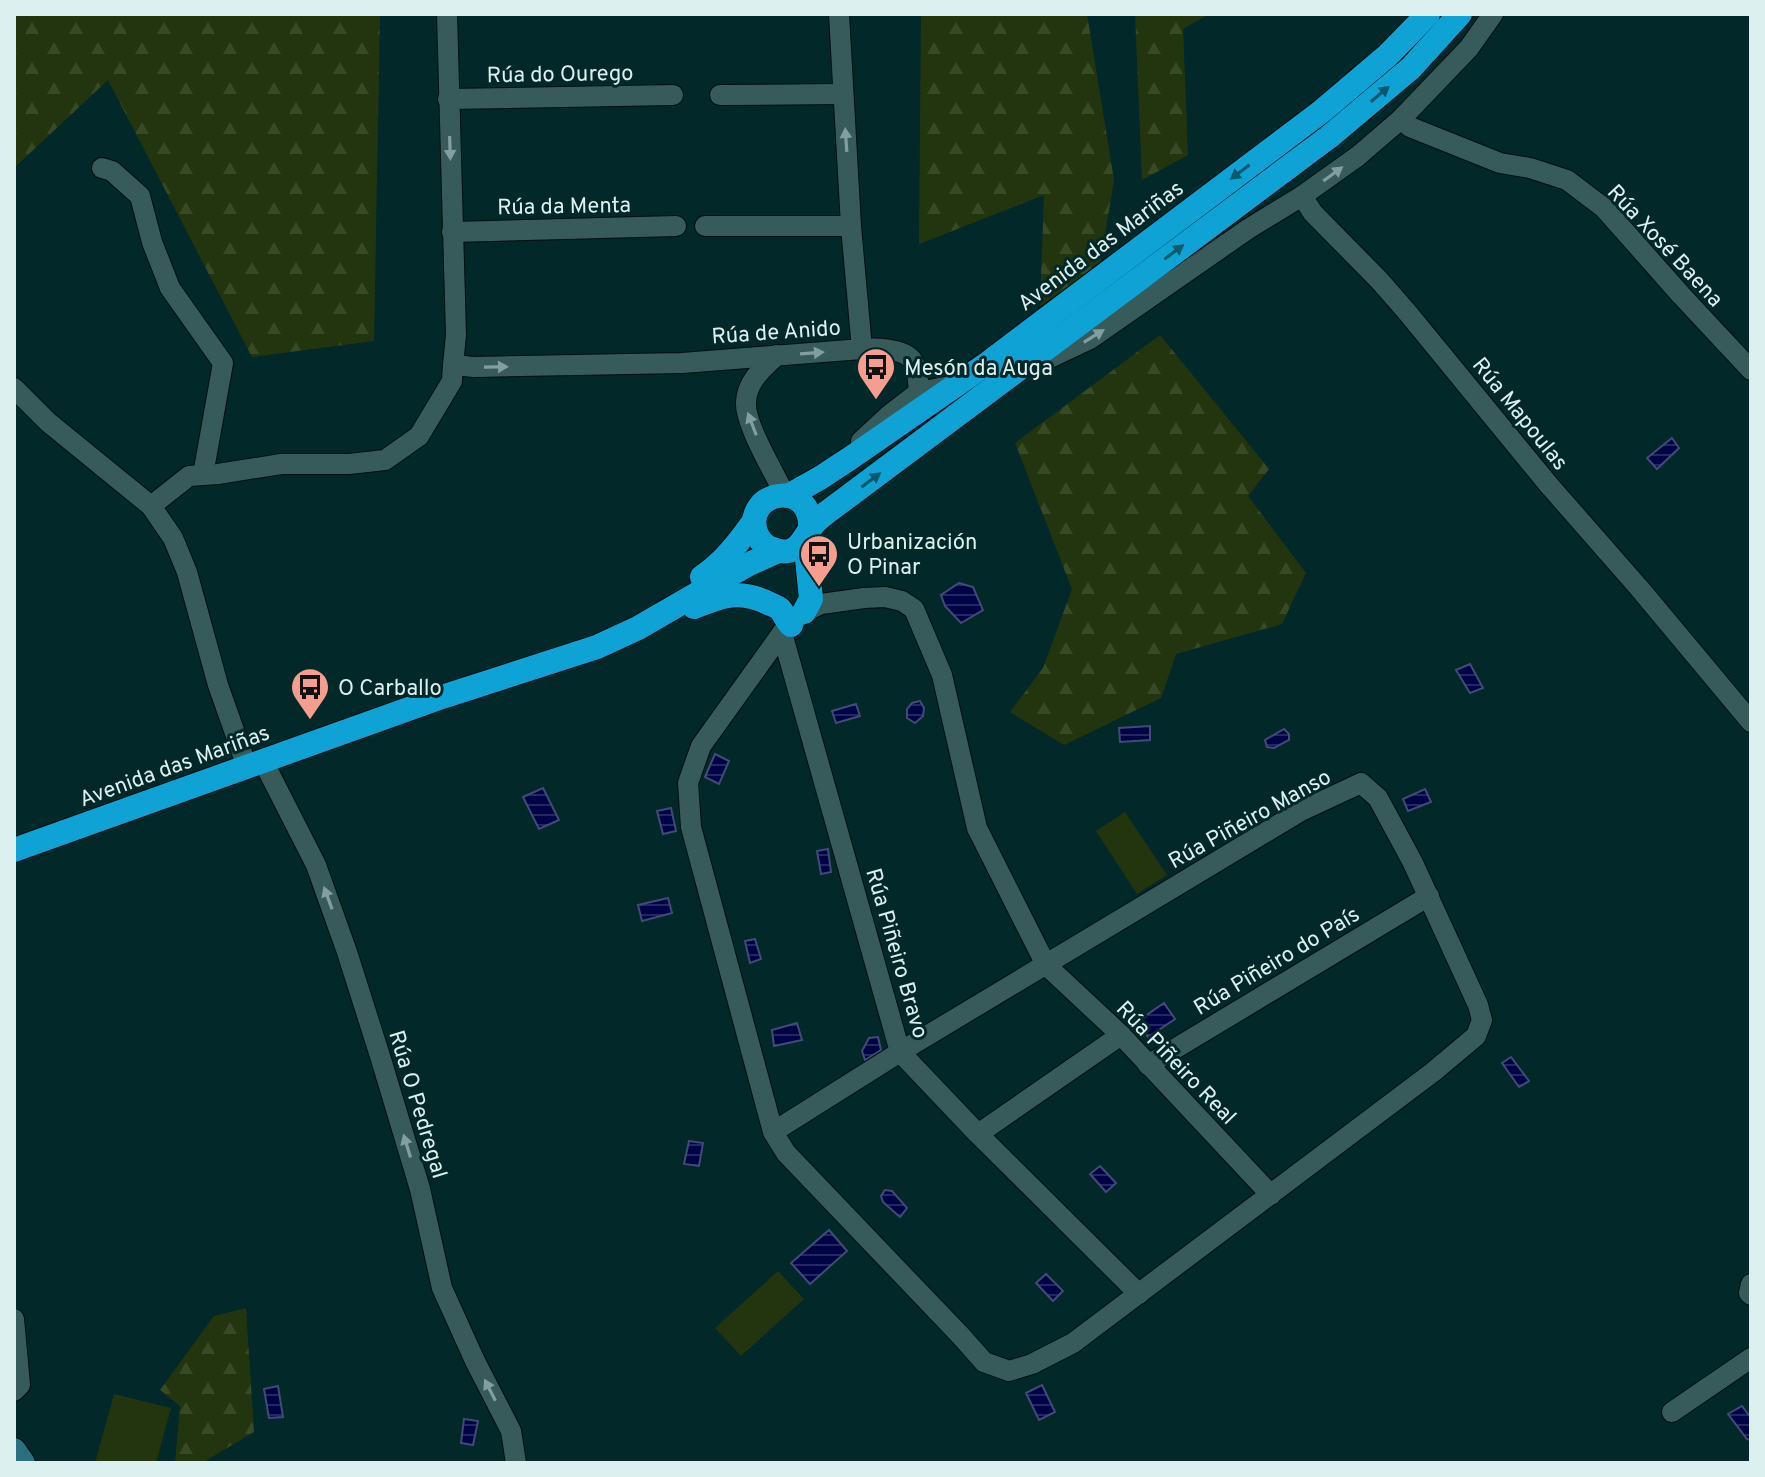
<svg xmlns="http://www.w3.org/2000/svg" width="1765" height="1477" font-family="Overpass,sans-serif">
	<defs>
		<pattern id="forest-firs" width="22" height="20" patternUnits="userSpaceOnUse" patternTransform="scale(2)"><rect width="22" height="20" fill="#23350e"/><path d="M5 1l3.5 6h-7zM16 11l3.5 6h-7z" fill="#384926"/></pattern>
		<pattern id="water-rules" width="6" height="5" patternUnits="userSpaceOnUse" patternTransform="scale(2)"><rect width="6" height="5" fill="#000345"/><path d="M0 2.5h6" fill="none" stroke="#252860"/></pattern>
	</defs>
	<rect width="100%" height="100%" fill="#032829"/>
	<g fill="#23350e">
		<polygon points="1125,812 1167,875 1137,894 1096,831"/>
		<polygon points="778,1271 804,1299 741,1356 715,1328"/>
		<polygon points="114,1394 171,1408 156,1463 95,1463"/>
	</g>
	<g fill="url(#forest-firs)">
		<polygon points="14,14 380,14 374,341 252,357 108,80 14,168"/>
		<polygon points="921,14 1087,14 1114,180 1100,265 1040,306 1044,195 919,244"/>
		<polygon points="1135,14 1209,14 1183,29 1188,155 1142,180"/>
		<polygon points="1160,335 1269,469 1248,496 1306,573 1282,624 1176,654 1161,698 1064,745 1010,712 1043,668 1072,589 1015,443"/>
		<polygon points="246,1308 254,1432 207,1460 206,1463 175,1463 180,1406 160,1390 214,1316"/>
	</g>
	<g fill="url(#water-rules)" stroke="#424a78" stroke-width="2">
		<polygon points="1672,438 1679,448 1657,469 1647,458"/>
		<polygon points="959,583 973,587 983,610 961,623 945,606 941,595"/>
		<polygon points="1470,664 1483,688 1470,693 1456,670"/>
		<polygon points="920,701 924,708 923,716 915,723 907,718 907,709 912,703"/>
		<polygon points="856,704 860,716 836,723 832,711"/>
		<polygon points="1150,726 1150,740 1120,742 1119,728"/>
		<polygon points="1284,729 1289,734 1289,740 1274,748 1267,747 1265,740"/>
		<polygon points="715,754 729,761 719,784 705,777"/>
		<polygon points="543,788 559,820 539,829 523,797"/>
		<polygon points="1425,789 1431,802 1408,811 1403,799"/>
		<polygon points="671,808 676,831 663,834 657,811"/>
		<polygon points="828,849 831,872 821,874 817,851"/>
		<polygon points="668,898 672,913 642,921 638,905"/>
		<polygon points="755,939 761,959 750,963 745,941"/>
		<polygon points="1164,1003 1175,1019 1148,1037 1138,1021"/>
		<polygon points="797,1023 802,1040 774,1046 772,1030"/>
		<polygon points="878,1037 881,1050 865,1060 862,1051 869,1038"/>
		<polygon points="1511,1057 1529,1081 1519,1087 1502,1063"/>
		<polygon points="689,1141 703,1143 699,1166 684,1164"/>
		<polygon points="1100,1166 1116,1183 1106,1192 1090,1174"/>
		<polygon points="885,1190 892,1191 907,1208 900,1217 883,1202 881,1196"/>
		<polygon points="829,1230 847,1251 810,1284 791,1263"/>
		<polygon points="1046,1274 1063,1291 1053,1301 1036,1283"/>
		<polygon points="1042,1385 1055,1412 1039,1420 1026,1393"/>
		<polygon points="278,1386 283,1417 269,1418 264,1389"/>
		<polygon points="1742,1406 1751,1418 1751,1440 1747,1439 1728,1414"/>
		<polygon points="464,1419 478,1421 473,1445 461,1443"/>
	</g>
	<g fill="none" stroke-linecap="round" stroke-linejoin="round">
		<defs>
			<g id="street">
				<polyline points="447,14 456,335 453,365 474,367 682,363 862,349 851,226 839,14"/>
				<polyline points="720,95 843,94"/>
				<polyline points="448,99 673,95"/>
				<polyline points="1401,119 1410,127 1500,163 1530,168 1567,180 1604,208 1681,295 1751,370"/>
				<polyline points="102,168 112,171 140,196 152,242 170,288 223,363 203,475"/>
				<polyline points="1302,196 1313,213 1379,280 1407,312 1548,484 1640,589 1751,722"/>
				<polyline points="705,226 851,226"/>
				<polyline points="452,232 676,226"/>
				<path d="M862 349C875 348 903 348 912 360 918 368 918 382 919 392"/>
				<path d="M777 355C763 368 747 381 746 402 744 423 775 474 785 495"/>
				<polyline points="1035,365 1090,339 1248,229 1302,196 1358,156 1401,119 1469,48 1493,14"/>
				<polyline points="14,388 48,422 151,506 173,538 187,572 218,685 247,767"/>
				<polyline points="861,441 888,416 919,392 955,385"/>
				<polyline points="151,506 189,476 218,474 281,464 349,464 385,460 419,436 452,381 453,365"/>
				<polyline points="782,633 900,1052 978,1134 1139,1294"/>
				<polyline points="263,761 316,865 347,952 380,1056 420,1189 442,1288 475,1361 511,1431 516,1463"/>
				<polyline points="1148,1065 1429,896"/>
				<polyline points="773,1132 900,1052 1301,811 1361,783 1378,798 1413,863 1478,1005 1482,1020 1476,1036 1433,1072 1073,1343 1032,1364 1009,1371 984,1362 961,1336 786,1153 773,1132 691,827 688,783 701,746 782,633 804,612 821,604 864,598 885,597 902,601 914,609 942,675 977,828 1046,965 1121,1035 1271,1195"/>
				<polyline points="978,1134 1121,1035"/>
				<polyline points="1751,1284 1749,1293 1751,1295"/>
				<polyline points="14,1319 20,1385 14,1391"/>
				<polyline points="1672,1412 1751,1358"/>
			</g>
			<polyline id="secondary" points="14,1450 23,1463"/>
			<g id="highway">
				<polyline points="788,496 820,478 849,459 988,363 1322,111 1388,55 1428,14"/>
				<path d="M810 528C812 478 743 491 756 532 759 540 765 547 773 549 797 558 802 540 812 526 816 521 821 517 826 513L1329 137 1411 68 1460 14"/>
				<path d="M702 577C724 562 739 542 754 521"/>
				<path d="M694 607C722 596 740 589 768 603 772 605 776 606 780 609 784 614 786 620 791 625"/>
				<polyline points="804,612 811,599 805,539"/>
				<polyline points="14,850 442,697 597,647 638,628 747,565 778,551"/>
			</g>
		</defs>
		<use href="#street" stroke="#000f10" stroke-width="22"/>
		<use href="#secondary" stroke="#000f10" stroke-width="26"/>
		<use href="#highway" stroke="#000f10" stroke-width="26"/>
		<use href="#street" stroke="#375a5a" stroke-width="20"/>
		<use href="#secondary" stroke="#2b707f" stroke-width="24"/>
		<use href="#highway" stroke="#0ea2d5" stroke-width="24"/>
	</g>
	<defs><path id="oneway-solid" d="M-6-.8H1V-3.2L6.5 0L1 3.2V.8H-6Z" transform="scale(2)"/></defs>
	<g fill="#07596e">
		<use href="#oneway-solid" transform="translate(1380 94) rotate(-40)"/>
		<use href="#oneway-solid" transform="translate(1240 172) rotate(143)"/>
		<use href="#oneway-solid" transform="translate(1174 252) rotate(-37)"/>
		<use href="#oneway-solid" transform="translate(871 480) rotate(-37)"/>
	</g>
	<g fill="#829e9e">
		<use href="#oneway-solid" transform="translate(846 140) rotate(-94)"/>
		<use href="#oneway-solid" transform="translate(450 148) rotate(88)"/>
		<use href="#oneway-solid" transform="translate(1333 174) rotate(-36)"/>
		<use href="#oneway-solid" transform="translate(1094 336) rotate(-32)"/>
		<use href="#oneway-solid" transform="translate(812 353) rotate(-4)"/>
		<use href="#oneway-solid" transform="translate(496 367) rotate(-1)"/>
		<use href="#oneway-solid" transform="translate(752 424) rotate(-111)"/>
		<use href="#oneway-solid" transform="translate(328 898) rotate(-110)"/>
		<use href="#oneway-solid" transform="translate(407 1146) rotate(-107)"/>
		<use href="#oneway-solid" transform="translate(490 1390) rotate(-117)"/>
	</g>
	<defs>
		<symbol id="bus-pin" viewBox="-11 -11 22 30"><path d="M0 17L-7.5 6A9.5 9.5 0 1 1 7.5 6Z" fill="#f59d8e" stroke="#032829"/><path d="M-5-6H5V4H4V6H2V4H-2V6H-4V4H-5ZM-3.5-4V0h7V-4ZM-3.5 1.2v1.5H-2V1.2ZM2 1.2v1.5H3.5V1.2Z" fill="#111"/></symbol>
	</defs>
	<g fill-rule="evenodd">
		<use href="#bus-pin" x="854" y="345" width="44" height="60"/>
		<use href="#bus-pin" x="797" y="532" width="44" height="60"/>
		<use href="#bus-pin" x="288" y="665" width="44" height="60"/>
	</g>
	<g text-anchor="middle" stroke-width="6" stroke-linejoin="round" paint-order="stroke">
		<g font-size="22" fill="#ddf0f0" stroke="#032829">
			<text transform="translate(560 73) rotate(-1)" y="8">Rúa do Ourego</text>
			<text transform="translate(564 205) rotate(-1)" y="8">Rúa da Menta</text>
			<text transform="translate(1100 245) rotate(-37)" y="8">Avenida das Mariñas</text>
			<text transform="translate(1666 245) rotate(47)" y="8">Rúa Xosé Baena</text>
			<text transform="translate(776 331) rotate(-4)" y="8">Rúa de Anido</text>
			<text transform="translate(1521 413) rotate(51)" y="8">Rúa Mapoulas</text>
			<text transform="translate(174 765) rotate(-20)" y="8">Avenida das Mariñas</text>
			<text transform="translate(1249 818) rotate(-29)" y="8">Rúa Piñeiro Manso</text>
			<text transform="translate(898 953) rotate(74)" y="8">Rúa Piñeiro Bravo</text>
			<text transform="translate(1276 960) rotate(-31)" y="8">Rúa Piñeiro do País</text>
			<text transform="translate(1177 1062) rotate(46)" y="8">Rúa Piñeiro Real</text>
			<text transform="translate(419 1104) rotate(73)" y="8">Rúa O Pedregal</text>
		</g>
		<g font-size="22" fill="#ddf0f0" stroke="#032829" text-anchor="start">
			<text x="904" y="375">Mesón da Auga</text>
			<text x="847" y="549">Urbanización<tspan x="847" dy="25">O Pinar</tspan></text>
			<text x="338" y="695">O Carballo</text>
		</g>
	</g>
	<rect width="1765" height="1477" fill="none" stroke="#ddf0f0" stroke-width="32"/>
</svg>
